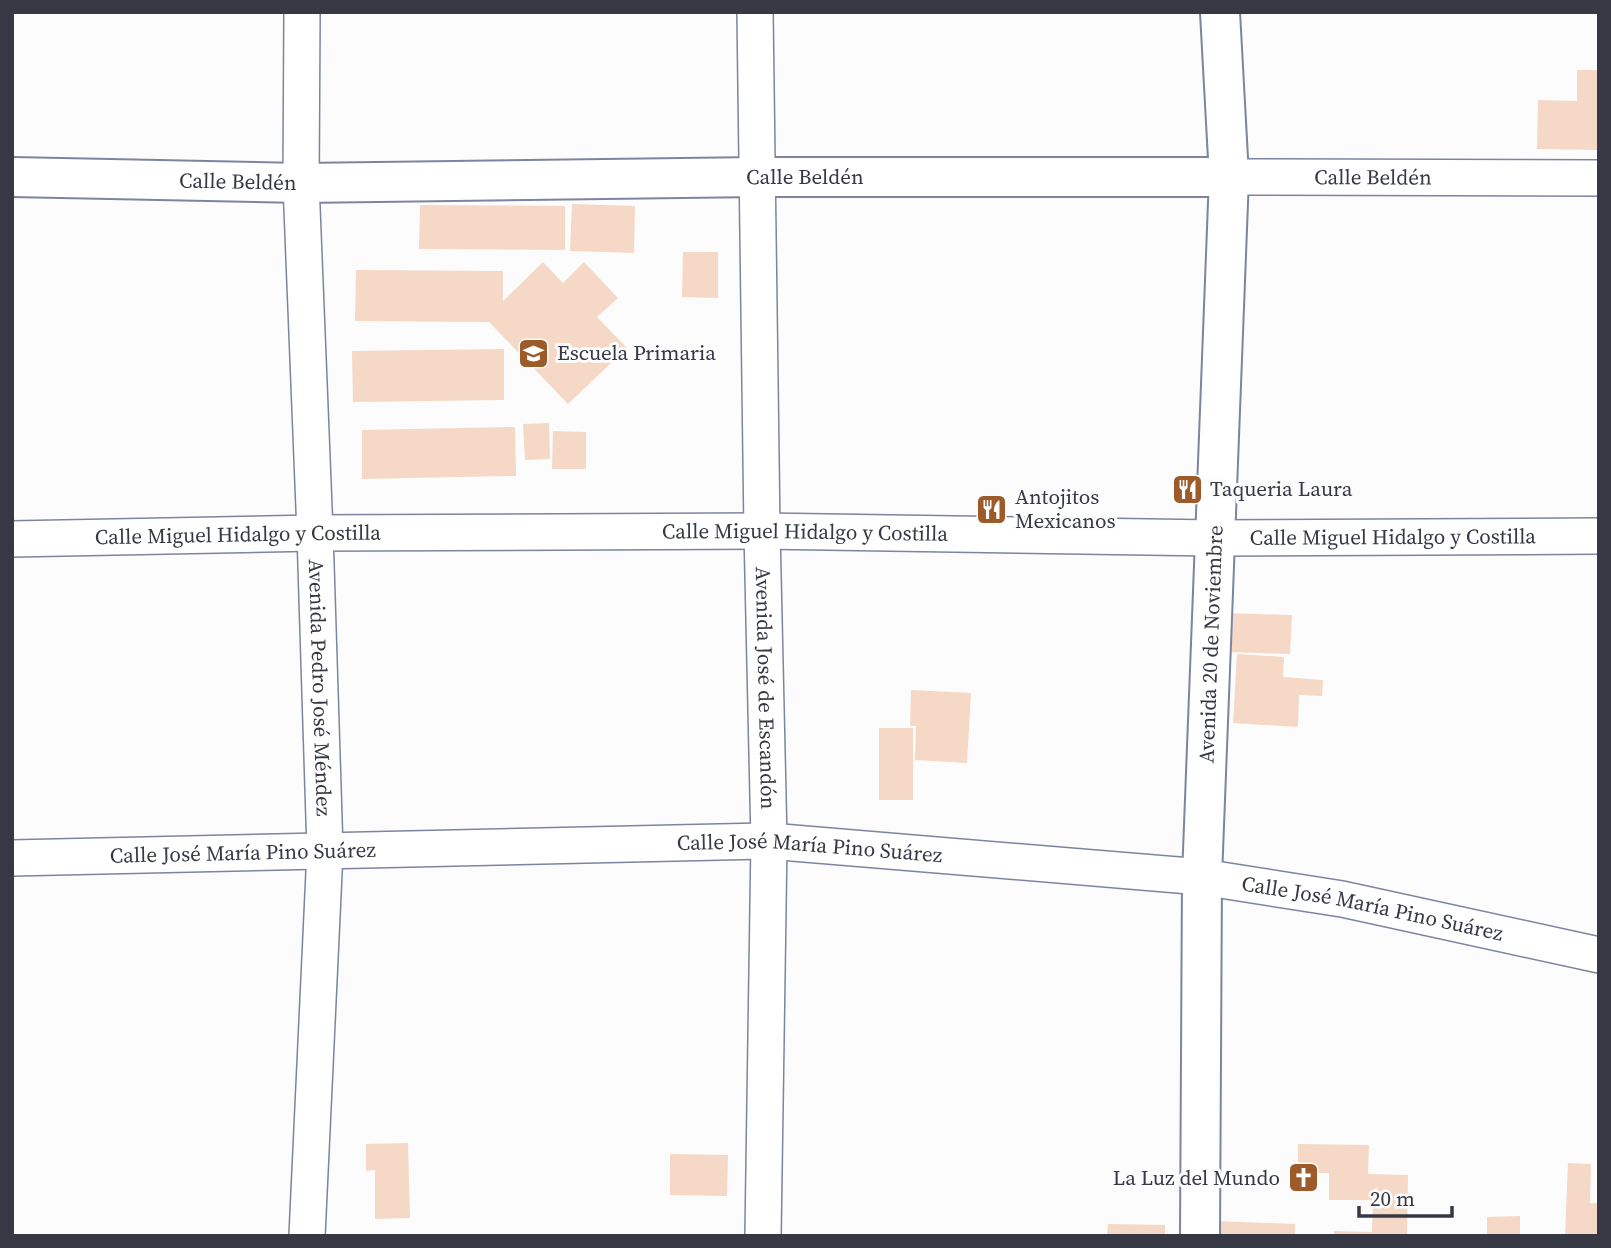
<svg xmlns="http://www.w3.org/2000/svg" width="1611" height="1248" font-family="'Source Serif 4',serif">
	<rect width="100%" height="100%" fill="#fcfcfc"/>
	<g fill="#f5d8c6">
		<polygon points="1577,70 1599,70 1599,150 1537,149 1538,100 1577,101"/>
		<polygon points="572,204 635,206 634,253 570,251"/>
		<polygon points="420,205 565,206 565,250 419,249"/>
		<polygon points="683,252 718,252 718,298 682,297"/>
		<polygon points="543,262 563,283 584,262 618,298 597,317 627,348 568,404 489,322 355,321 356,270 503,271 503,301"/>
		<polygon points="504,349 504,400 353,402 352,351"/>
		<polygon points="549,423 550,459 525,460 523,424"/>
		<polygon points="515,427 516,476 362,479 362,430"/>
		<polygon points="553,431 586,432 586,469 552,469"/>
		<polygon points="1227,613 1292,615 1290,654 1225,652"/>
		<polygon points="1237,654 1284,657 1283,677 1323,680 1322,696 1299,695 1298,727 1233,723"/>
		<polygon points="911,690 971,693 967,763 915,760 916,726 910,726"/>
		<rect x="879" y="728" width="34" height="72"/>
		<polygon points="408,1143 410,1218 375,1219 375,1170 366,1171 366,1144"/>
		<polygon points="1298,1144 1369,1145 1368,1174 1408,1175 1407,1236 1334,1236 1334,1231 1372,1232 1373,1200 1329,1200 1329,1173 1298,1173"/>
		<polygon points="670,1154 728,1155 727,1196 670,1195"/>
		<polygon points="1568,1163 1591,1164 1590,1203 1599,1203 1599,1236 1565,1236"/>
		<polygon points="1520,1216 1520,1236 1487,1236 1487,1217"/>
		<polygon points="1215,1221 1295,1224 1295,1236 1215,1236"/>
		<polygon points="1108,1224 1165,1225 1165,1236 1107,1236"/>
	</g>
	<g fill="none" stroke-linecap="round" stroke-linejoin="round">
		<defs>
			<g id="street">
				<path id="s1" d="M302 12 301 183 315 533 325 851 307 1236"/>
				<path id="s2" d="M755 12 762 531 769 841 763 1236"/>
				<path id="s3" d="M1229 177 1599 178"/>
				<path id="s4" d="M12 539 315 533 762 531 1214 538 1599 536"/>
				<path id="s5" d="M12 858 769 841 1202 877 1342 899 1599 955"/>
			</g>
			<g id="secondary">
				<path id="s6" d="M12 177 301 183 759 177H1229"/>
				<path id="s7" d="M1200 1236 1202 877 1229 177 1220 12"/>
			</g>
		</defs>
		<use href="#street" stroke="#7d849f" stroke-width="38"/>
		<use href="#secondary" stroke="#7d849f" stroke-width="42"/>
		<use href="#street" stroke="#fff" stroke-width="35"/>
		<use href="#secondary" stroke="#fff" stroke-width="38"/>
	</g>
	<defs>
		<symbol id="school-square" viewBox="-11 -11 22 22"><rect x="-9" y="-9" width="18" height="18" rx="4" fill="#9e5b2a" stroke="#fcfcfc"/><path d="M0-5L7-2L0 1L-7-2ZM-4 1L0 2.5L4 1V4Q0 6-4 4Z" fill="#fff"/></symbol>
		<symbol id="restaurant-square" viewBox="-11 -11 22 22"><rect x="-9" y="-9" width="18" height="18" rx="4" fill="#9e5b2a" stroke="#fcfcfc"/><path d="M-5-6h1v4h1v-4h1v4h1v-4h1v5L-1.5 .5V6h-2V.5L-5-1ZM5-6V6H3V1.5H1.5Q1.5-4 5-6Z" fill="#fff"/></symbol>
		<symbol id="church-square" viewBox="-11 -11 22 22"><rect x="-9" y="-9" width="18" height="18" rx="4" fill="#9e5b2a" stroke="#fcfcfc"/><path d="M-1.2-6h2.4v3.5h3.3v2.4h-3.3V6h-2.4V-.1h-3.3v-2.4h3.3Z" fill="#fff"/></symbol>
	</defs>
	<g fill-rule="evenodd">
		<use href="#school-square" x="516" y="336" width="35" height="35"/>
		<use href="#restaurant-square" x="1170" y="472" width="35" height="35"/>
		<use href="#restaurant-square" x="974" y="492" width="35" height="35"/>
		<use href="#church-square" x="1286" y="1160" width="35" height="35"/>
	</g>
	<g text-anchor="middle" stroke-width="6" stroke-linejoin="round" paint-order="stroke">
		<g font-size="21" fill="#363944" stroke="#fcfcfc">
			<text dy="7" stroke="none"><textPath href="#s6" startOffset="793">Calle Beldén</textPath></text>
			<text dy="7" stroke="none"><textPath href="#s3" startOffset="144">Calle Beldén</textPath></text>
			<text dy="7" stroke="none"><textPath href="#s6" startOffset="226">Calle Beldén</textPath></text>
			<text dy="7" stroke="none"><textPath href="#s4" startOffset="793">Calle Miguel Hidalgo y Costilla</textPath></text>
			<text dy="7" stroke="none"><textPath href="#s4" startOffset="226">Calle Miguel Hidalgo y Costilla</textPath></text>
			<text dy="7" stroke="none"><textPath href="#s4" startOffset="1381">Calle Miguel Hidalgo y Costilla</textPath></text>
			<text dy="7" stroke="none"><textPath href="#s7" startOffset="592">Avenida 20 de Noviembre</textPath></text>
			<text dy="7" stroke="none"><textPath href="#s1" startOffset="676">Avenida Pedro José Méndez</textPath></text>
			<text dy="7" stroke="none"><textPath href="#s2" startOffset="676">Avenida José de Escandón</textPath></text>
			<text dy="7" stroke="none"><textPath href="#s5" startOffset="798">Calle José María Pino Suárez</textPath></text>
			<text dy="7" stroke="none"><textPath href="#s5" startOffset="231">Calle José María Pino Suárez</textPath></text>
			<text dy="7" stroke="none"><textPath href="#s5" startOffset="1365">Calle José María Pino Suárez</textPath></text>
		</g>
		<g font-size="21" fill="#363944" stroke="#fcfcfc" text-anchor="start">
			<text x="557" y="360">Escuela Primaria</text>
			<text x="1210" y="496">Taqueria Laura</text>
			<text x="1015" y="504">Antojitos<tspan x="1015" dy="24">Mexicanos</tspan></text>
			<text x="1280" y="1185" text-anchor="end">La Luz del Mundo</text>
		</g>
	</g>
	<rect width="1611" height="1248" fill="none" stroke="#363944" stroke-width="28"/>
	<path d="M1359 1206v10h93v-10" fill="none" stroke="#363944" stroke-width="3.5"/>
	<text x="1370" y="1206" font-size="21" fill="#363944" stroke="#fcfcfc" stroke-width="5" paint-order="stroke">20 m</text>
</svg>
